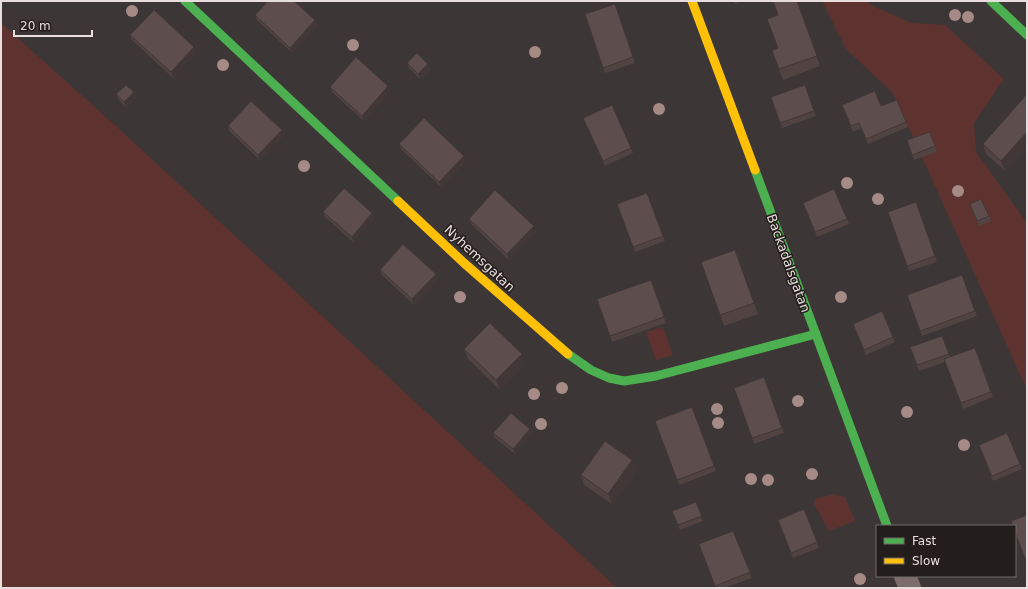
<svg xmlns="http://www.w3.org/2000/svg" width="1028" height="589" font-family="'DejaVu Sans',sans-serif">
	<rect width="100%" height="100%" fill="#3c3636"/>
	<g fill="#5e332f">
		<polygon points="822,1 867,1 875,7 912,23 945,25 1004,79 974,123 976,152 1027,223 1027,390 893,93 846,49"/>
		<polygon points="1,23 117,127 617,588 1,588"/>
		<polygon points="663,327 673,355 656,360 646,332"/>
		<polygon points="833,494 845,497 855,521 829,531 814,504 815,499"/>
	</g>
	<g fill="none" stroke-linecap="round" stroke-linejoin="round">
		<polyline stroke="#7c6c6a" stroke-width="22" points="905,576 910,588"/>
		<g stroke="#4caf50" stroke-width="9">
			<polyline points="185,1 398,201"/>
			<polyline points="991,1 1027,35"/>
			<polyline points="755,170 887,526"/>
			<polyline points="568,354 591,370 609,378 624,381 656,376 816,334"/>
		</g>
		<g stroke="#ffc107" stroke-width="9">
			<polyline points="692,1 755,170"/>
			<polyline points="398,201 464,263 568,354"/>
		</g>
	</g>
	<g fill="#a68a86">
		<circle cx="132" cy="11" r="6"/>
		<circle cx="955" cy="15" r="6"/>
		<circle cx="968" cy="17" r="6"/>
		<circle cx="353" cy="45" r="6"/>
		<circle cx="535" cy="52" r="6"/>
		<circle cx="223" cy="65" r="6"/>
		<circle cx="659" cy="109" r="6"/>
		<circle cx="304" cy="166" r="6"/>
		<circle cx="847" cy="183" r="6"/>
		<circle cx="958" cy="191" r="6"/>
		<circle cx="878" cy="199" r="6"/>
		<circle cx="460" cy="297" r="6"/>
		<circle cx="841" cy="297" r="6"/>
		<circle cx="562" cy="388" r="6"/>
		<circle cx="534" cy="394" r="6"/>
		<circle cx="798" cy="401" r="6"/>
		<circle cx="717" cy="409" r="6"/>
		<circle cx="907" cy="412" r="6"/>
		<circle cx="718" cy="423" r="6"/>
		<circle cx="541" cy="424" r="6"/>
		<circle cx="964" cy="445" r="6"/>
		<circle cx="812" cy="474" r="6"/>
		<circle cx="751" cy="479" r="6"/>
		<circle cx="768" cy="480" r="6"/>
		<circle cx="860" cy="579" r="6"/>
	</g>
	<g fill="#504342">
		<polygon points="734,1 741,1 735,4"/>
		<polygon points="797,1 820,66 783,80 772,51 778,48 778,15"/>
		<polygon points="615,4 635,63 605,73 585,14"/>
		<polygon points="255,15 315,20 317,26 292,53 257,20"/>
		<polygon points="130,35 196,52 173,78 132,40"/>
		<polygon points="407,63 428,64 430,69 420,79 409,68"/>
		<polygon points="805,85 816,116 782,128 771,97"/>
		<polygon points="330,87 390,91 364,121 332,92"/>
		<polygon points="134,92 136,97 126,107 118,99 116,94"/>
		<polygon points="1027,94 1027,146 1005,171 986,154 983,144"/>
		<polygon points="842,105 881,106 906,122 908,127 868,144 861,128 853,132"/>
		<polygon points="583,118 631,148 633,153 605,166"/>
		<polygon points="228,126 282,130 284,135 260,160 229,131"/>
		<polygon points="930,132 937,152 914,160 907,140"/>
		<polygon points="399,144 466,161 441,187 401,149"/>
		<polygon points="647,193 665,241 635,252 617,204"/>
		<polygon points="916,202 937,262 909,271 888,212"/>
		<polygon points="803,203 847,219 849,224 817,237"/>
		<polygon points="970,204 989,216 991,221 979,226"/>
		<polygon points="323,212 372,213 374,218 353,242 325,217"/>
		<polygon points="469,219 536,231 509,260 471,224"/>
		<polygon points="735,250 758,314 724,326 701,262"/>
		<polygon points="380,270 438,279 414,305 382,275"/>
		<polygon points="962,275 977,316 922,336 907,295"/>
		<polygon points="651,280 666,323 612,342 597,299"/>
		<polygon points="853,324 893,337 895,342 866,355"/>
		<polygon points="942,336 950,357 975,348 993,397 963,409 945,362 919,371 910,347"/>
		<polygon points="464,349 525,364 500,390 468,359"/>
		<polygon points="764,377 784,433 754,444 734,388"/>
		<polygon points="692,407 716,471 679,485 655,421"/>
		<polygon points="493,433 532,434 515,454 495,438"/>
		<polygon points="981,450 1020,464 1022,469 993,481"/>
		<polygon points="632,460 636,471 612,504 584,485 581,475"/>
		<polygon points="696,502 703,521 680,530 672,511"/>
		<polygon points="804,509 819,548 793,558 778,520"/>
		<polygon points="733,531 752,578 724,588 716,588 699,544"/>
	</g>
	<g fill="#413736">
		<polygon points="315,20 317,26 292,53 290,48"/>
		<polygon points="194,47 196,52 173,78 171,72"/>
		<polygon points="428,64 430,69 420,79 418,74"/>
		<polygon points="388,86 390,91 364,121 362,116"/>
		<polygon points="134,92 136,97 126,107 124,102"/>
		<polygon points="282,130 284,135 260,160 258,155"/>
		<polygon points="1027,132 1027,146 1005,171 1001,161"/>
		<polygon points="464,156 466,161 441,187 439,182"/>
		<polygon points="372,213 374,218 353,242 352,237"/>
		<polygon points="534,226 536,231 509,260 507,254"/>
		<polygon points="436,274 438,279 414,305 412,299"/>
		<polygon points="522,354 525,364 500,390 496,380"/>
		<polygon points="530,429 532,434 515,454 513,449"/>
		<polygon points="632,460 636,471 612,504 608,494"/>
	</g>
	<g fill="#5d4e4d" stroke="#413736">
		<polygon points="268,1 294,1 315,20 290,48 255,15"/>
		<polygon points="773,1 797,1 817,56 779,69 772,51 778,48 767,19 778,15"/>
		<polygon points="615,4 633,57 603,68 585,14"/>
		<polygon points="154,10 194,47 171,72 130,35"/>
		<polygon points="417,53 428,64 418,74 407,63"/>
		<polygon points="356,57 388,86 362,116 330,87"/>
		<polygon points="126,85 134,92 124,102 116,94"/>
		<polygon points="805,85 814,111 780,123 771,97"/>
		<polygon points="875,91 881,106 897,100 906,122 866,139 859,123 851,126 842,105"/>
		<polygon points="1027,94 1027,132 1001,161 983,144"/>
		<polygon points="251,101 282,130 258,155 228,126"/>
		<polygon points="612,105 631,148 603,161 583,118"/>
		<polygon points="424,118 464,156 439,182 399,144"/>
		<polygon points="930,132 935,146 912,155 907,140"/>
		<polygon points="344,188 372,213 352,237 323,212"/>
		<polygon points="834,189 847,219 815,232 803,203"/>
		<polygon points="495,190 534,226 507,254 469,219"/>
		<polygon points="647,193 663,236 633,247 617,204"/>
		<polygon points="981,199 989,216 977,221 970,204"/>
		<polygon points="916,202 935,256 907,266 888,212"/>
		<polygon points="403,244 436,274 412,299 380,270"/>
		<polygon points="735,250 754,303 720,315 701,262"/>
		<polygon points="962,275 975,311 920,331 907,295"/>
		<polygon points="651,280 664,317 610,336 597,299"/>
		<polygon points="882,311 893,337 864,350 853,324"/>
		<polygon points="490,323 522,354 496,380 464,349"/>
		<polygon points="942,336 949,354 917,365 910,347"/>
		<polygon points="975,348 991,392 961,403 944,359"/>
		<polygon points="764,377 782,428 752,438 734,388"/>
		<polygon points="692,407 714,466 677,480 655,421"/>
		<polygon points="511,413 530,429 513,449 493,433"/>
		<polygon points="1007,433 1020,464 992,476 979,445"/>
		<polygon points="605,441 632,460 608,494 581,475"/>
		<polygon points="696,502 702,516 678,525 672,511"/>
		<polygon points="804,509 817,542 791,553 778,520"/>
		<polygon points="1027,515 1027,560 1026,561 1015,532 1015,526 1013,526 1011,521"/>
		<polygon points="733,531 750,572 715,586 699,544"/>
	</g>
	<g text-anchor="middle" stroke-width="3" stroke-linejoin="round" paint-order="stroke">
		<g font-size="13" fill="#e7dedd" stroke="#231d1c">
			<text transform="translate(480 258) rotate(43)" y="5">Nyhemsgatan</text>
			<text transform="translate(789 263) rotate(70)" y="5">Backadalsgatan</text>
		</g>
	</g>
	<rect width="1028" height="589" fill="none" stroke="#e7dedd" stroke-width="4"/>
	<rect x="876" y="525" width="140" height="52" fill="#231d1c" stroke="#716a69"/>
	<rect x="884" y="538" width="20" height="6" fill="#4caf50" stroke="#716a69"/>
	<text x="912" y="545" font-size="12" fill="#e7dedd">Fast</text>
	<rect x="884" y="558" width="20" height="6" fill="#ffc107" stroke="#716a69"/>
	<text x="912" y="565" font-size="12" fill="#e7dedd">Slow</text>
	<path d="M14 30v6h78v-6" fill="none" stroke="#e7dedd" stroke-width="2"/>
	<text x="20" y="30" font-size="12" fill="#e7dedd" stroke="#231d1c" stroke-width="3" paint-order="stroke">20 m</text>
</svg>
